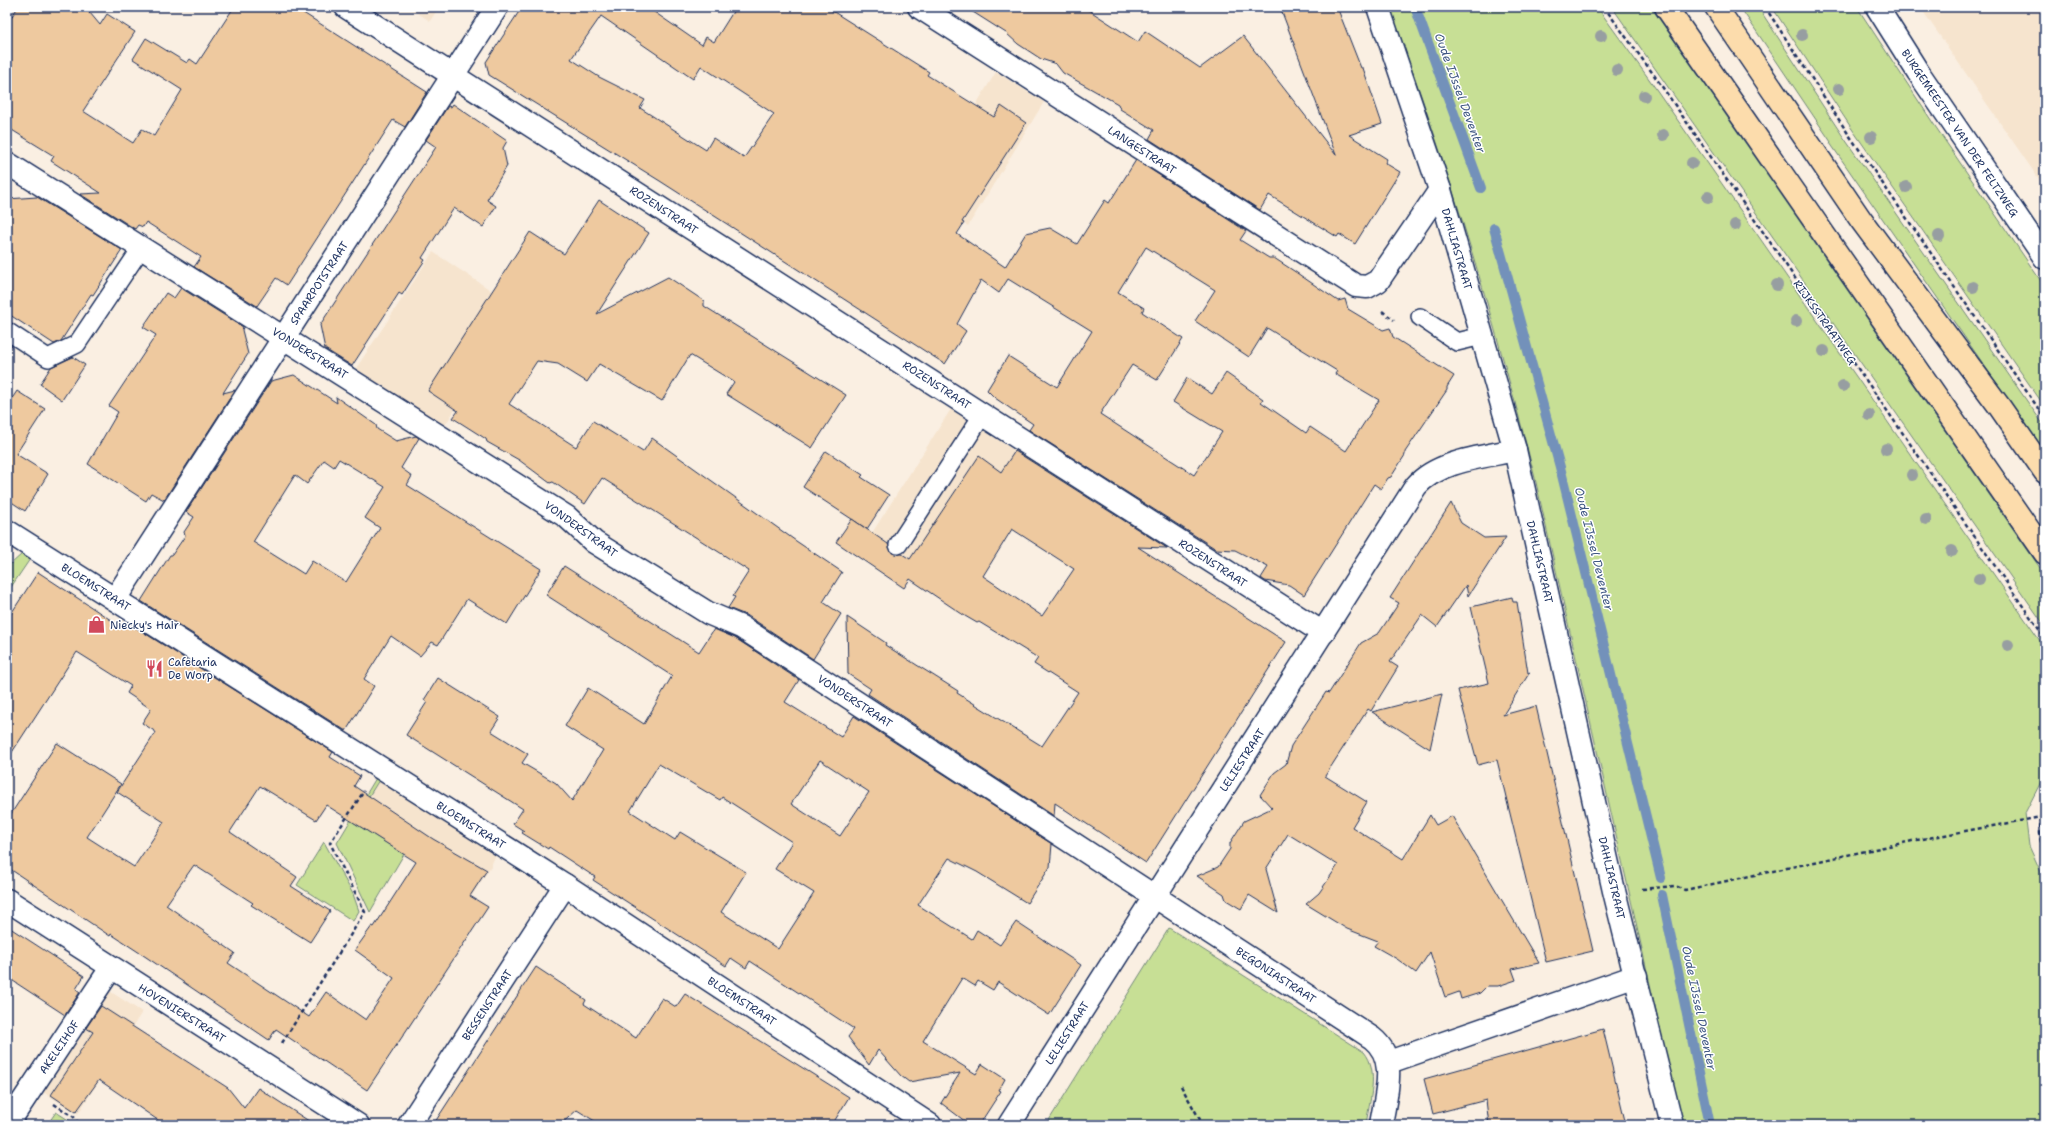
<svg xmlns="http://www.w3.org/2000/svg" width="2052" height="1132" font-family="'Shantell Sans',sans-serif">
	<rect width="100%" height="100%" fill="#faefe2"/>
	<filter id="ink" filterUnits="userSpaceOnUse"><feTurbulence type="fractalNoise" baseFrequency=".025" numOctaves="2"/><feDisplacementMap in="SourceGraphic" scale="8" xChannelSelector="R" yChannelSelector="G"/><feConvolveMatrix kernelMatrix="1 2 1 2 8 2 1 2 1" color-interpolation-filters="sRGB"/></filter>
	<g filter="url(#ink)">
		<g fill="#f6e4ce">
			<polygon points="408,7 439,7 430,21"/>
			<polygon points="1920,7 2045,7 2045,188"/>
			<polygon points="996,72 1044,102 968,226 920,196"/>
			<polygon points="433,252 519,309 444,427 355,370"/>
			<polygon points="951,409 1015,451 937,576 872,533"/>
			<polygon points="379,780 496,854 491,866 471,897 353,822"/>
			<polygon points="108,990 142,1012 78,1114 43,1092"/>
		</g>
		<g fill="#c7df95" stroke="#71877a">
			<path d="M1389 7H1597L1649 79 2045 648V774L2025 813 2029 846 2045 881V1125H1682L1535 478C1494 319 1447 161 1389 7Z"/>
			<polygon points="1612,7 1651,7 2045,575 2045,626"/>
			<polygon points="1740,7 1758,7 1842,135 2045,427 2045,453 1830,143 1831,142"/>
			<polygon points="1772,7 1857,7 1935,126 2045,287 2045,407 1852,129"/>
			<polygon points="23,553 30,559 7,593 7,561 11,564"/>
			<polygon points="376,778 379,780 353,822 404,854 370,912 337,843"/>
			<polygon points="324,842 353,894 359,911 353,921 297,885"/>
			<path d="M1169 928 1364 1052C1380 1071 1369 1102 1366 1125H1046Z"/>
			<polygon points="56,1112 70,1121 73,1125 47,1125"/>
		</g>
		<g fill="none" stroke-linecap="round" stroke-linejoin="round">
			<g stroke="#7391ba" stroke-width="10">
				<polyline points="1415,7 1481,188"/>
				<polyline points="1494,228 1560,467 1661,878"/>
				<polyline points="1662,895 1710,1125"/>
			</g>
		</g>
		<g fill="#eec99f" stroke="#1b2f5e" fill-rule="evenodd">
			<polygon points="18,7 85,7 100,25 107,14 135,32 83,111 133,143 142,129 154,136 182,90 133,59 146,38 187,63 190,59 197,64 234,7 294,7 427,92 405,127 393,120 287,285 276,278 257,306 194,267 201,257 146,222 143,227 138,225 135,229 80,194 101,193 51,161 54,156 7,127 7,24"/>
			<path d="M522 7H647L702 45 706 37 714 42 736 7H826L929 72 927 75 994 117 1001 106 1026 123 962 222 964 223 957 234 1005 267 1026 233 1050 228 1077 244 1105 200 1109 203 1136 160 1246 231 1240 240 1269 258H1274L1294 271 1338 301 1345 299 1348 309 1383 330 1390 328 1393 337 1454 376 1447 387V390L1405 452V455L1391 477 1388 478 1381 489 1374 484 1304 595 1289 585 1265 581 1261 578 1268 567 1235 550 1216 549 1029 430 1033 424 995 398 987 390 1008 356 1057 387 1092 331 1008 279 999 293 981 280 957 324 966 331 945 364 660 181 489 75 486 62ZM601 16 693 79 701 66 774 114 744 158 713 138 706 150 640 108 645 100 599 77 571 59ZM1146 247 1215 290 1195 321 1249 357 1267 328 1337 371 1335 374 1379 400 1346 451 1310 427 1306 433 1261 402 1263 399 1226 373 1212 394 1187 378 1173 402 1222 432 1194 475 1100 414 1132 365 1157 380 1183 339 1142 312 1144 308 1118 292Z"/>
			<polygon points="965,7 1084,7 1138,42 1145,31 1200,68 1243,36 1336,155 1280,7 1337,7 1361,68 1363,68 1382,124 1349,135 1387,159 1385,163 1400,172 1355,244 1339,234 1337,237 1269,195 1260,210 1149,139 1154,130 1120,109 1118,104 1063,73 1056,64 1041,59 1018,44 1006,33"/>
			<polygon points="453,104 507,141 503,148 507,166 487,200 496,206 483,227 454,208 422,258 425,260 409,284 402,295 399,293 352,366 325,349 320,325 436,147 426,140 448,106 451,107"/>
			<polygon points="37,197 122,250 93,295 91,294 61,341 54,344 7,313 7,199"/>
			<polygon points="599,200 649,233 597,314 668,277 704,301 704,306 846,395 812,448 726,394 734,382 690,355 662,401 599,364 587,382 558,364 537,361 509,404 576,447 593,421 643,452 652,438 796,541 842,572 823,602 841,614 813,659 748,616 728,608 735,597 733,596 749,571 602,478 585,504 553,482 550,483 519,460 487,442 486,439 453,418 458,411 428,391 530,232 564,254"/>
			<polygon points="181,288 243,327 242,330 248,354 223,393 235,390 164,500 151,493 146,501 88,464 118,412 109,406 156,335 143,327 166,293 174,298"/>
			<polygon points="73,357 85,365 62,400 40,384 51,367"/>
			<path d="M294 375 337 403 336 397 376 425 377 429 396 441 416 436 419 438 401 468 412 476 407 485 541 569 507 624 467 599 438 645 432 642 420 656 391 636 364 679 374 686 346 731 141 601 170 555H172L185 536 184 532 194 517 186 512 271 381ZM339 459 385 487 365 518 380 528 346 582 312 561 304 574 253 542 295 475 307 484 324 460 334 467Z"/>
			<polygon points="17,391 45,409 16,454 48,474 25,511 7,499 7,406"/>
			<polygon points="826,451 863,475 861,477 889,495 867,529 803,487"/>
			<path d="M1015 451 1167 548 1138 547 1286 642 1146 863 1055 803 1054 816 868 694 871 689 848 674 847 617 886 643 885 645 958 691 957 693 1042 746 1078 692 1034 664 1038 658 979 622 977 623 965 616 910 579 904 588 836 542 852 519 888 544 892 553 902 554 910 559 979 456 1001 472ZM1012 529 1074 569 1042 616 983 576Z"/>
			<polygon points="1451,503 1461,523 1484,538 1506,537 1468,596 1466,585 1437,627 1422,615 1390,662 1398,667 1371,711 1368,709 1325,776 1367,802 1352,827 1403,859 1430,815 1436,825 1452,816 1539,963 1512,969 1516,980 1498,986 1487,986 1480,993 1461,999 1459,992 1445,997 1430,952 1416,973 1397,959 1374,946 1378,941 1347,929 1306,904 1319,893 1338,865 1288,834 1266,869 1278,913 1249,895 1241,909 1226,900 1224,894 1197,876 1218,867 1230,849 1230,843 1244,821 1272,808 1260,795 1274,773 1286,764 1291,746 1326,692 1329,693 1361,643 1379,633 1399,603 1390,598"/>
			<path d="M564 566 699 652 714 629 735 638 799 680 785 702 841 737 854 716 1052 844 1050 867 1027 903 977 872 949 858 918 905 972 939 977 930 1000 945 1016 922 1081 965 1049 1015 998 982 993 990 978 981 975 986 962 978 923 1041 976 1074 982 1064 1005 1079 999 1090 1001 1091 979 1125H970L941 1103 960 1073 909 1082 901 1076 878 1050 869 1065 848 1037 854 1029 750 961 746 968 731 958 726 966 593 880 595 877 549 847 548 849 522 833 524 831 513 824 523 809 406 735 427 702 424 700 438 678 500 717 491 731 528 754 522 763 556 783 572 801 603 750 565 726 588 688 644 724 672 676 546 595ZM820 760 869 792 840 836 791 804ZM659 764 720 800 722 797 792 842 775 869 814 893 778 949 721 912 746 872 680 832 675 840 630 811Z"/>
			<path d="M38 572 123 628 127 622 333 752 330 757 360 776 354 786 433 839 487 870 470 896 488 907 367 1090 276 1029 269 1040 146 957 111 934 110 936 7 867V820L57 743 121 784 87 837 134 867 164 822 117 792 156 732 142 723 151 709 127 693 131 686 77 652 7 760V620ZM260 786 316 820 326 805 416 862 374 927 372 926 355 950 394 978 366 1020 326 992 309 1017 228 963 235 953 166 905 194 865 253 903 251 905 310 942 330 911 291 886 297 877 230 832Z"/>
			<polygon points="1512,597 1513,602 1517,602 1528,673 1530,672 1503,715 1536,706 1593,951 1546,962 1497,760 1478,765 1458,690 1489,683 1471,607"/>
			<polygon points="1442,694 1430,749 1372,712"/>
			<polygon points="7,926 84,976 76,989 80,992 65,1015 7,977"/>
			<polygon points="536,967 586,1000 584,1004 636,1038 662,998 676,1007 685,994 849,1097 832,1125 601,1125 577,1110 560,1125 433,1125"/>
			<polygon points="101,1006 228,1088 244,1108 258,1088 315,1125 165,1125 99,1080 76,1112 51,1095 93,1032 86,1028"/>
			<polygon points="1603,1029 1626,1125 1489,1125 1486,1100 1433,1114 1424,1079"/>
		</g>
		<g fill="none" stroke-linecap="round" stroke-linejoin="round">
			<defs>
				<g id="service">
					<polyline points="1420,317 1457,342 1482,336"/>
					<polyline points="7,331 48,358 77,344 142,247"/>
					<polyline points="898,545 983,414"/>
				</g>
				<g id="minor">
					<polyline points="346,7 1323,633"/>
					<polyline points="919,7 1356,286 1367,287 1378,281 1440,190"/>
					<polyline points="1378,7 1440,190 1515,450 1614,891 1672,1125"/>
					<path d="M7 163 567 517 594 542 708 613 741 627 1372 1038C1399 1059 1385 1096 1381 1125"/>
					<polyline points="7,531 565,885 930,1125"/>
					<polyline points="115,599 497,7"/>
					<polyline points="7,900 358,1125"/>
					<polyline points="1389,1062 1636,976"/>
					<polyline points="7,1125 111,968"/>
					<polyline points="409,1125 565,885"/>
					<path d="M1009 1125 1416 486C1438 461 1483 457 1515 450"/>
				</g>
				<polyline id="tertiary" points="1877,7 1918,72 2045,258"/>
				<g id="primary">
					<polyline points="1666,7 2045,553"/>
					<polyline points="1716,7 1861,220 1999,406 2045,472"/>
				</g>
			</defs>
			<use href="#service" stroke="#1b2f5e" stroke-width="20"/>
			<use href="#minor" stroke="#1b2f5e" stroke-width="25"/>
			<use href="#tertiary" stroke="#1b2f5e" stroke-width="25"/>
			<use href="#primary" stroke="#1b2f5e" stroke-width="25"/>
			<g stroke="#1b2f5e" stroke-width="2.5" stroke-dasharray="4 3" stroke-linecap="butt">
				<polyline points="1604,7 1654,75 2045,638"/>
				<polyline points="1765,7 1847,132 2045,418"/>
				<polyline points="1382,311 1394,320"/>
				<path d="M2045 811C2037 825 2040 842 2045 856"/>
				<polyline points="1642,889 1675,886 1685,890 1912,841 2041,817"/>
				<polyline points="282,1043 365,912 330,843 364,791"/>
				<polyline points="1181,1086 1203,1125"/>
				<polyline points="54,1104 74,1117 79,1125"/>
			</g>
			<use href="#service" stroke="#fff" stroke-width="17"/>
			<use href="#minor" stroke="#fff" stroke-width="22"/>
			<use href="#tertiary" stroke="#fff" stroke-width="22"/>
			<use href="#primary" stroke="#fcdcac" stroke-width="22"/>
		</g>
		<g fill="#979ea1">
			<circle cx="1802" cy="35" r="6"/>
			<circle cx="1601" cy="36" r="6"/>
			<circle cx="1617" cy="70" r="6"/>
			<circle cx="1839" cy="89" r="6"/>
			<circle cx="1644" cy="96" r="6"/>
			<circle cx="1663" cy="135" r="6"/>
			<circle cx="1871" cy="137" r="6"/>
			<circle cx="1692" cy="163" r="6"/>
			<circle cx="1906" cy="187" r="6"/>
			<circle cx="1708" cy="197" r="6"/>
			<circle cx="1735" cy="225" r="6"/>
			<circle cx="1939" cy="236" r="6"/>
			<circle cx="1777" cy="285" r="6"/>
			<circle cx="1973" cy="287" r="6"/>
			<circle cx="1796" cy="321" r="6"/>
			<circle cx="1824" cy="351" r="6"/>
			<circle cx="1843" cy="386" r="6"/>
			<circle cx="1869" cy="415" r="6"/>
			<circle cx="1886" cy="449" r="6"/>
			<circle cx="1912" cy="475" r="6"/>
			<circle cx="1926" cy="519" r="6"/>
			<circle cx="1952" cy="551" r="6"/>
			<circle cx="1979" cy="579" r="6"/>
			<circle cx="2008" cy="645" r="6"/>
		</g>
	</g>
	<defs>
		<symbol id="shop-bare" viewBox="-9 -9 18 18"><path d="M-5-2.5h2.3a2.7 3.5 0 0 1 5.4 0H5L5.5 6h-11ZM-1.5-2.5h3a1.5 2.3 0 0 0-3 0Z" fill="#d1495b" stroke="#fff" stroke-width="2.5" paint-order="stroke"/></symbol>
		<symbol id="restaurant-bare" viewBox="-9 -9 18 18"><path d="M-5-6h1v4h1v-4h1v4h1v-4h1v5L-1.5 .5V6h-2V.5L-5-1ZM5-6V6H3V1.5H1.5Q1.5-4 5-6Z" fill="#d1495b" stroke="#fff" stroke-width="2.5" paint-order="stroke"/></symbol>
	</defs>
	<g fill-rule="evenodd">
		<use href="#shop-bare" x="84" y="612" width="25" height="25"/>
		<use href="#restaurant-bare" x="142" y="656" width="25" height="25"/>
	</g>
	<g text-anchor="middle" stroke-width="3" stroke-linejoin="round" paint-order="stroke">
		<g font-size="11" fill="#1b2f5e" stroke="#fff">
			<text transform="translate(1960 133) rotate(56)" y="4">BURGEMEESTER VAN DER FELTZWEG</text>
			<text transform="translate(1142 150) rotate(33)" y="4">LANGESTRAAT</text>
			<text transform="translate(664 210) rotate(33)" y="4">ROZENSTRAAT</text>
			<text transform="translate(1457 249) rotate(74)" y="4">DAHLIASTRAAT</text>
			<text transform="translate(319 283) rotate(-57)" y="4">SPAARPOTSTRAAT</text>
			<text transform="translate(1825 322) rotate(55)" y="4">RIJKSSTRAATWEG</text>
			<text transform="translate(310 353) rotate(32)" y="4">VONDERSTRAAT</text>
			<text transform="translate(937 385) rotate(33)" y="4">ROZENSTRAAT</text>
			<text transform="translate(581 529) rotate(36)" y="4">VONDERSTRAAT</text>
			<text transform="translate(1540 562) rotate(77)" y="4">DAHLIASTRAAT</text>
			<text transform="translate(1213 563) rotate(33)" y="4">ROZENSTRAAT</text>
			<text transform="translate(96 587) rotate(32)" y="4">BLOEMSTRAAT</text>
			<text transform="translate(855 701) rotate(33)" y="4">VONDERSTRAAT</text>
			<text transform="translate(1242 760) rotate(-57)" y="4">LELIESTRAAT</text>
			<text transform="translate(471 825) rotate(32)" y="4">BLOEMSTRAAT</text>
			<text transform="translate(1612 878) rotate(77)" y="4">DAHLIASTRAAT</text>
			<text transform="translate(1276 975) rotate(33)" y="4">BEGONIASTRAAT</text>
			<text transform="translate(742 1001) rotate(33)" y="4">BLOEMSTRAAT</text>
			<text transform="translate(487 1005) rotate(-57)" y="4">BESSENSTRAAT</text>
			<text transform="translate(182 1013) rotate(32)" y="4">HOVENIERSTRAAT</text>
			<text transform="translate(1067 1033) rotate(-58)" y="4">LELIESTRAAT</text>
			<text transform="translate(59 1047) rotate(-56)" y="4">AKELEIHOF</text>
		</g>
		<g font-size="11" fill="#1b2f5e" stroke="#fff" text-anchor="start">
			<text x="110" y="629">Niecky's Hair</text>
			<text x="168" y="666">Cafetaria<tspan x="168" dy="13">De Worp</tspan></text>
		</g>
		<g font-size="12" font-style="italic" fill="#405884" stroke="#fff">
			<text transform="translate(1460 93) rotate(70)" y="4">Oude IJssel Deventer</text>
			<text transform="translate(1594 549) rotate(76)" y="4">Oude IJssel Deventer</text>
			<text transform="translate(1699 1008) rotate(78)" y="4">Oude IJssel Deventer</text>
		</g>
	</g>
	<rect width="2052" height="1132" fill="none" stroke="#fff" stroke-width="24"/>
	<rect x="12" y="12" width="2028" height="1108" fill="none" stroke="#1b2f5e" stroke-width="1.5" filter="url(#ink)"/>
</svg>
